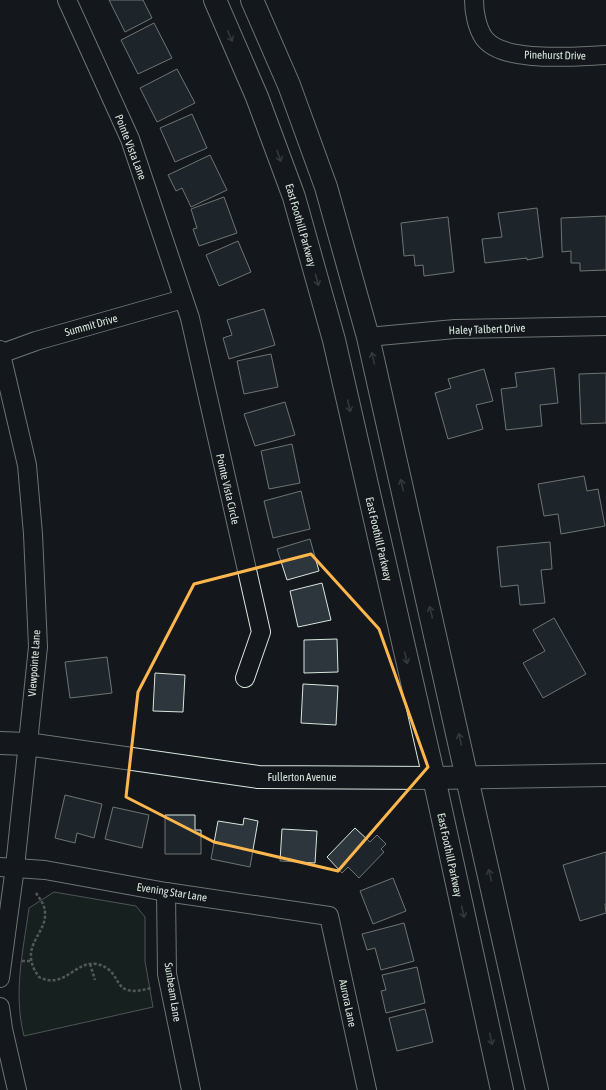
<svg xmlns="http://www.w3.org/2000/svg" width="606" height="1090" font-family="'Asap Condensed',sans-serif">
	<rect width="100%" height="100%" fill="#14181c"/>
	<path fill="#1a2d24" stroke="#939e99" d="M54 892 136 906 145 917V961L153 1007 24 1036C13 993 23 952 29 908Z"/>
	<g fill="#2c363c" stroke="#d8e6dc">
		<polygon points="109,0 143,0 152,18 125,32"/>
		<polygon points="154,23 172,58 138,74 121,40"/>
		<polygon points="177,69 195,103 157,122 140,88"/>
		<polygon points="192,114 207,148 175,162 160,128"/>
		<polygon points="210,155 227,190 191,207 182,188 176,191 168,175"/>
		<polygon points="224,197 237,233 199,246 193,229 197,228 191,209"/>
		<polygon points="537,208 543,257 527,260 527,258 485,263 482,239 502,237 498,213"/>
		<polygon points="606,216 606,270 580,271 580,263 571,263 571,251 562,252 561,218"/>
		<polygon points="448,217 454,272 424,276 423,265 415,266 414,255 404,256 401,223"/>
		<polygon points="238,241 251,272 219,286 206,255"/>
		<polygon points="264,309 275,345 229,359 223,338 232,335 227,320"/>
		<polygon points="271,354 278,387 244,394 237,361"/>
		<polygon points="554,368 558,403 540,405 542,426 506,430 501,389 517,387 515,373"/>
		<polygon points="484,369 493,401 476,405 483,429 448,439 435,393 451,388 448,379"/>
		<polygon points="606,373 606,423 581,424 579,374"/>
		<polygon points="285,402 295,435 255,446 244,414"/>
		<polygon points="292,444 300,483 269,489 261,451"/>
		<polygon points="584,476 587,491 598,489 605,526 561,534 558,514 544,516 538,484"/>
		<polygon points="301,491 310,529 273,538 264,501"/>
		<polygon points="310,539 319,571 287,580 277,549"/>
		<polygon points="550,542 552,569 541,570 545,603 520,605 518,585 501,587 497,547"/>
		<polygon points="322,583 331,620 298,627 290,591"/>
		<polygon points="554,618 586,674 543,698 523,663 545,651 533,630"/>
		<polygon points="337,639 338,672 304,673 304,640"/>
		<polygon points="107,657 112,693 70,698 65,662"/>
		<polygon points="155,673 185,675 183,712 153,711"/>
		<polygon points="303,684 338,686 336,725 301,723"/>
		<polygon points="65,795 102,804 94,838 77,833 75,843 55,838"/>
		<polygon points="113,807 149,815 142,848 105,839"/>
		<polygon points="165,815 195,815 195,830 201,830 201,854 165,854"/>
		<polygon points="244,818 258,821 250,867 211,859 218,821 243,825"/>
		<polygon points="355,828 370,842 377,835 386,844 381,849 384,852 359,878 348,867 342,873 327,857"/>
		<polygon points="282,829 317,831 315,863 280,861"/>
		<polygon points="606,852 606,904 605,904 606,913 580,921 563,865"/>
		<polygon points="393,878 406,911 373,924 360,891"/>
		<polygon points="404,923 414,961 381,970 375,948 367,950 362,934"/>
		<polygon points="417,967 425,1003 386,1013 381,991 386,990 382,975"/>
		<polygon points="425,1009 433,1042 397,1051 389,1018"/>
	</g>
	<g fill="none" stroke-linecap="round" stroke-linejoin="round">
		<defs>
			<g id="street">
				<polyline points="67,0 130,139 190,318 261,632 245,678"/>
				<path d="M474 0C474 12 477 28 484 38 503 64 577 56 606 55"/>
				<polyline points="368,337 455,329 606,326"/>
				<polyline points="0,350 27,465 33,534 38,647 15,867 0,978"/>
				<polyline points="0,354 36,341 183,299"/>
				<polyline points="0,867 45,870 166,892 329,916 367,1090"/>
				<polyline points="166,892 167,974 191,1090"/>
				<polyline points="0,1007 3,1029 17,1090"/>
			</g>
			<polyline id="secondary" points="0,743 27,744 258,777 434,778 606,775"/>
			<g id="primary">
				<polyline points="215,0 257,97 294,197 334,340 434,778 502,1090"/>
				<polyline points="252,0 289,85 326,187 368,337 537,1090"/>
			</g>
		</defs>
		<use href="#street" stroke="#d8e6dc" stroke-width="20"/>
		<use href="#secondary" stroke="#d8e6dc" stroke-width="24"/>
		<use href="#primary" stroke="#d8e6dc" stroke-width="24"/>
		<g stroke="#9da8a2" stroke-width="2.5" stroke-dasharray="3 2" stroke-linecap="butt">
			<path d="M36 893C40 899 45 905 45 913 47 934 17 947 39 977 65 990 75 960 97 964 126 971 108 1000 151 988"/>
			<polyline points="22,961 32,961"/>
			<polyline points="90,964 95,980"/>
		</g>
		<use href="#street" stroke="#14181c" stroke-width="18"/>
		<use href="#secondary" stroke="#14181c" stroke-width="22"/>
		<use href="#primary" stroke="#14181c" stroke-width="22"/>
	</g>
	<defs><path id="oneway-shaft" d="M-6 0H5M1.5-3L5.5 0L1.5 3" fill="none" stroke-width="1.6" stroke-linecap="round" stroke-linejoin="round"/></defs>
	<g stroke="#59605f">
		<use href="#oneway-shaft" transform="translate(230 36) rotate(66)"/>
		<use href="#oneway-shaft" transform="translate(279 156) rotate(70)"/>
		<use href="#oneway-shaft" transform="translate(317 280) rotate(75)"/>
		<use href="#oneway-shaft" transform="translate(373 358) rotate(-103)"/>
		<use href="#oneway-shaft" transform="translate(349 406) rotate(77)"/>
		<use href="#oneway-shaft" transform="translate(402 485) rotate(-103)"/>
		<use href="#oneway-shaft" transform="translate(431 612) rotate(-103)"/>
		<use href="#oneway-shaft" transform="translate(406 658) rotate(77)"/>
		<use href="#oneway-shaft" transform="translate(460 739) rotate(-103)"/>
		<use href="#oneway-shaft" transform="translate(490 875) rotate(-103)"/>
		<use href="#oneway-shaft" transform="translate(463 912) rotate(78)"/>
		<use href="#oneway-shaft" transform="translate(491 1039) rotate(78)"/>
	</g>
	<path d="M0 0H606V1090H0ZM311 554 379 629 428 767 338 871 214 842 126 797 138 692 194 584Z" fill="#14181c" fill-opacity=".55" fill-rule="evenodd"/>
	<path fill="none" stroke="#ffb74d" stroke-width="3" stroke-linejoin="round" d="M311 554 379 629 428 767 338 871 214 842 126 797 138 692 194 584Z"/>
	<g text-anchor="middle" stroke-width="3" stroke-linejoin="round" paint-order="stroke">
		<g font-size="11" fill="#d8e6dc" stroke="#14181c">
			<text transform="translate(555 55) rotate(1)" y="4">Pinehurst Drive</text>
			<text transform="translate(131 147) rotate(69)" y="4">Pointe Vista Lane</text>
			<text transform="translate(301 225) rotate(74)" y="4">East Foothill Parkway</text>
			<text transform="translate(91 325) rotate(-16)" y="4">Summit Drive</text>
			<text transform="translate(487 329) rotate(-2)" y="4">Haley Talbert Drive</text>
			<text transform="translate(228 489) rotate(77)" y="4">Pointe Vista Circle</text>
			<text transform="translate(379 539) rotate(77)" y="4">East Foothill Parkway</text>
			<text transform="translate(34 663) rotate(-86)" y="4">Viewpointe Lane</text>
			<text x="302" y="781">Fullerton Avenue</text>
			<text transform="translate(450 855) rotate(78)" y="4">East Foothill Parkway</text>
			<text transform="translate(172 892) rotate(9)" y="4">Evening Star Lane</text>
			<text transform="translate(173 992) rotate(81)" y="4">Sunbeam Lane</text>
			<text transform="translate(348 1003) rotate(78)" y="4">Aurora Lane</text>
		</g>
	</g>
</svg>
